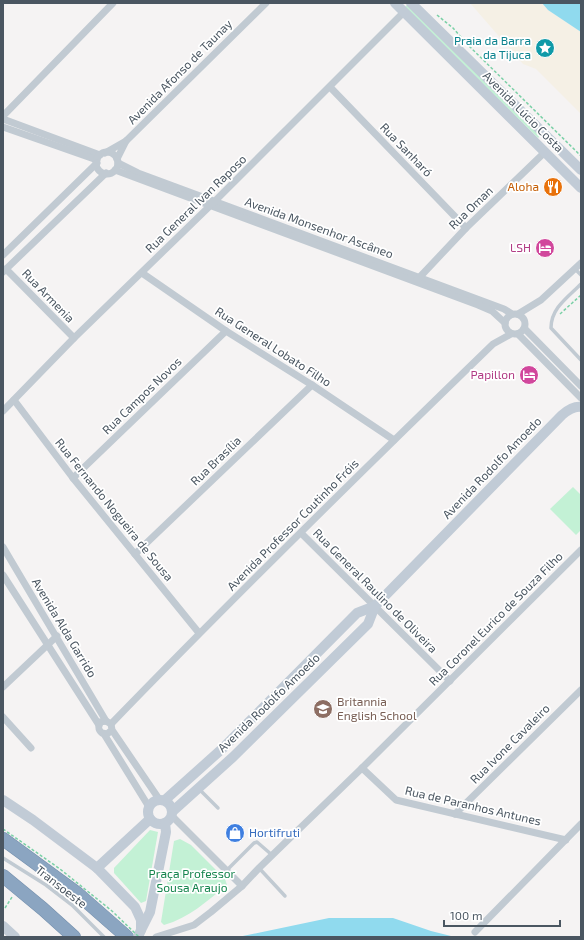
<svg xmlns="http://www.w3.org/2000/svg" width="584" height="940" font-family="'Exo 2',sans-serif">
	<rect width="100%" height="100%" fill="#f5f3f3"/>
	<g fill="#c3f1d5">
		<polygon points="407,5 540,136 538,138 405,7"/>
		<polygon points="573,487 581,495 581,530 576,535 550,509"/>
		<polygon points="150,830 158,832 146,901 141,903 114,873 114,868"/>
		<path d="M180 839 191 845 225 879 227 885C207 901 189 918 164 925L161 922 174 841Z"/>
	</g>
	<polygon fill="#f5f0e5" points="470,3 542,3 548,10 581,32 581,114 536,69 523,64"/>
	<g fill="#90daee">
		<polygon points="542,3 581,3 581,32 548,10"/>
		<polygon points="329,918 393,918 431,931 455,937 238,937"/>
	</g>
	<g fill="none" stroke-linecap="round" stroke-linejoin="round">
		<defs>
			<g id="highway">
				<polyline points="3,839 78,894 127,937"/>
				<polyline points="3,876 43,909 74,937"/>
			</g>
		</defs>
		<use href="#highway" stroke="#7690ad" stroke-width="14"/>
		<g stroke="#7ad0a6" stroke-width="1.5" stroke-dasharray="3 2" stroke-linecap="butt">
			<polyline points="437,15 453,28 466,43 581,156"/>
			<polyline points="560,314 581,295"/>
			<polyline points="5,908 12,897"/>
		</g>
		<g stroke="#c1cad2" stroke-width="3.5">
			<polyline points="575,269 581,275"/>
			<path d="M581 284C568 297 551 308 551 328L581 360"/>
			<polyline points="199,789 218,808"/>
			<polyline points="3,858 46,885 72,905 104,937"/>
			<polyline points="259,868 285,896"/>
			<polyline points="227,870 254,843 257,842 272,855"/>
		</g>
		<g stroke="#c1cad2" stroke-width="7">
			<polyline points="330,87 466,228"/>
			<polyline points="3,116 113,3"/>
			<polyline points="3,119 100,155"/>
			<polyline points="3,127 97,160"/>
			<circle cx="107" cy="163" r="11"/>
			<polyline points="105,153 126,141 266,3"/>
			<polyline points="117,159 126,141"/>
			<polyline points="118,163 138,173 504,309 512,314"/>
			<polyline points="115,170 478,305 492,311 505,323"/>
			<polyline points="3,255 97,163"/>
			<polyline points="6,269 74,338"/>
			<polyline points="3,272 106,173"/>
			<polyline points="142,273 226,331 312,385 394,440"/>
			<polyline points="417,280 466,228 545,152"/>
			<circle cx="515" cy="324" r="10"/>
			<polyline points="518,314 541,300 581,263"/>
			<polyline points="525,329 581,386"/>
			<polyline points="518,334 581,398"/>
			<polyline points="14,400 73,478 199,633"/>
			<polyline points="3,411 74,338 215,201 404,12"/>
			<polyline points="73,478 226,331"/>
			<polyline points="301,533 450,681"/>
			<polyline points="3,547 106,721"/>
			<polyline points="135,554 312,385"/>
			<polyline points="3,575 99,725"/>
			<polyline points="3,687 57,636"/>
			<polyline points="3,717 31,748"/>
			<path d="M111 724C236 595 364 469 493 344L511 334"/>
			<path d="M112 730 107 734 102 733C98 730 98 727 100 722L106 721 111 724 112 730 159 799"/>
			<polyline points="104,734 149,807"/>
			<polyline points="362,768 396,800 566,840"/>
			<polyline points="455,814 581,690"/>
			<polyline points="172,816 242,886"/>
			<polyline points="475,932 581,824"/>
			<polyline points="156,937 194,925 211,912 242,886 259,868 362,768 581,550"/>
		</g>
		<g stroke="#c1cbd6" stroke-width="10">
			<polyline points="395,3 581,188"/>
			<polyline points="411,3 581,170"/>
			<circle cx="160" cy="812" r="12"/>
			<polyline points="3,800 33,820 97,868 135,907 141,920 141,930 138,937"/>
			<path d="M165 800 223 748 357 613 375 606 562 415C568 410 574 406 581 407"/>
			<polyline points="173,811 233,757 368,624 375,606"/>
			<polyline points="97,868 150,819"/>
			<polyline points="3,926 15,937"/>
			<polyline points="141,930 150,912 166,832 165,823"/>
		</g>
		<use href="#highway" stroke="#8ba5c1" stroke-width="13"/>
		<polyline stroke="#7ad0a6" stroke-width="1.5" stroke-dasharray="3 2" stroke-linecap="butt" points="3,829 60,869 112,911 139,937"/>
	</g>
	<defs>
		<symbol id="sight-disc" viewBox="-11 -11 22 22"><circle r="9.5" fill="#0f9aa8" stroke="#fff"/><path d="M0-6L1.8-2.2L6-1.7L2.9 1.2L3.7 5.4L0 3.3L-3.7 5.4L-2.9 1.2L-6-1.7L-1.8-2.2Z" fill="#fff"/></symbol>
		<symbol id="restaurant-disc" viewBox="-11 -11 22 22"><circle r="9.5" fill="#e8710a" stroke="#fff"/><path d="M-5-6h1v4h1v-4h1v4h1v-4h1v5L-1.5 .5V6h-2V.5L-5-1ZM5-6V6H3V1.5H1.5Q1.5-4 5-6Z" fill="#fff"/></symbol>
		<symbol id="hotel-disc" viewBox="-11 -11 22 22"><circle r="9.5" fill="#d1479c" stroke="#fff"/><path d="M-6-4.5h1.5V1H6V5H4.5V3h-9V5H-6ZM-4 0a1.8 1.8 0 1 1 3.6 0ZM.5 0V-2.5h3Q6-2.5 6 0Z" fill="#fff"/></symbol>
		<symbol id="school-disc" viewBox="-11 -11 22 22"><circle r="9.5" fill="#8d6e63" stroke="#fff"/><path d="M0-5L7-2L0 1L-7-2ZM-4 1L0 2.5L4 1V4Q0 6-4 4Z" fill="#fff"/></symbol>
		<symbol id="shop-disc" viewBox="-11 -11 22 22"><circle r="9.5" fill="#3f7fe0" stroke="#fff"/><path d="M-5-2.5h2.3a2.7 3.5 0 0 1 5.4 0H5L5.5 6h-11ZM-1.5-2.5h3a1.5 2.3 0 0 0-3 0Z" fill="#fff"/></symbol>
	</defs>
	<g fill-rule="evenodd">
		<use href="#sight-disc" x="534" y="37" width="22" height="22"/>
		<use href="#restaurant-disc" x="542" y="176" width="22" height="22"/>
		<use href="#hotel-disc" x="534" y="237" width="22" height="22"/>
		<use href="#hotel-disc" x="518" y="364" width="22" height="22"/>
		<use href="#school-disc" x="312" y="698" width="22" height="22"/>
		<use href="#shop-disc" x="224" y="822" width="22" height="22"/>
	</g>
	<g text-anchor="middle" stroke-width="3.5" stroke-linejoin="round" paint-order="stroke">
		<g font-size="12" fill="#0d838f" stroke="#fff" text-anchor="end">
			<text x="531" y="45">Praia da Barra<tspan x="531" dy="14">da Tijuca</tspan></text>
		</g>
		<g font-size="12" fill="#4a5661" stroke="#fff">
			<text transform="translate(180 72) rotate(-45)" y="4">Avenida Afonso de Taunay</text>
			<text transform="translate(523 112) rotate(45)" y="4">Avenida Lúcio Costa</text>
			<text transform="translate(406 150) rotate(46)" y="4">Rua Sanharó</text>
			<text transform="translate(196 204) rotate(-44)" y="4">Rua General Ivan Raposo</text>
			<text transform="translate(471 208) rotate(-44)" y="4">Rua Oman</text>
			<text transform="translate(319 228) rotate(20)" y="4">Avenida Monsenhor Ascâneo</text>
			<text transform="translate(48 296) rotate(46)" y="4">Rua Armenia</text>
			<text transform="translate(273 347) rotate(33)" y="4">Rua General Lobato Filho</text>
			<text transform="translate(142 396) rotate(-44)" y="4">Rua Campos Novos</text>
			<text transform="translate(216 461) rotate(-44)" y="4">Rua Brasília</text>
			<text transform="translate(492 468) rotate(-46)" y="4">Avenida Rodolfo Amoedo</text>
			<text transform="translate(114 510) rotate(51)" y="4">Rua Fernando Nogueira de Sousa</text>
			<text transform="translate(293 525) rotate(-45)" y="4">Avenida Professor Coutinho Fróis</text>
			<text transform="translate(375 591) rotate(45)" y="4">Rua General Raulino de Oliveira</text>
			<text transform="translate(496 619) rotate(-45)" y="4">Rua Coronel Eurico de Souza Filho</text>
			<text transform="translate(64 628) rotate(59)" y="4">Avenida Alda Garrido</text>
			<text transform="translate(269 703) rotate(-44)" y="4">Avenida Rodolfo Amoedo</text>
			<text transform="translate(510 744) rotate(-45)" y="4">Rua Ivone Cavaleiro</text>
			<text transform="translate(473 806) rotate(13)" y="4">Rua de Paranhos Antunes</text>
			<text transform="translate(61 887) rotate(38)" y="4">Transoeste</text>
		</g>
		<g font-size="12" fill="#c56008" stroke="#fff" text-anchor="end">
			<text x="539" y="191">Aloha</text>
		</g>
		<g font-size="12" fill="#b23c85" stroke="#fff" text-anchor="end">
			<text x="531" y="252">LSH</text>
			<text x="515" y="379">Papillon</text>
		</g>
		<g font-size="12" fill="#785e54" stroke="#fff" text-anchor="start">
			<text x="337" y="706">Britannia<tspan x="337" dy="14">English School</tspan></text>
		</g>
		<g font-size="12" fill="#366cbe" stroke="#fff" text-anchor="start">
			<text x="249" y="837">Hortifruti</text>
		</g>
		<g font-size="12" fill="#17864f" stroke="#fff">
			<text x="192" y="878">Praça Professor<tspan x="192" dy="14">Sousa Araujo</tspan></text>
		</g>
	</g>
	<rect width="584" height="940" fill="none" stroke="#4a5661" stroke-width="8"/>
	<path d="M444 920v6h116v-6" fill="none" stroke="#4a5661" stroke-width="2"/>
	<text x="450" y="920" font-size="12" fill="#4a5661" stroke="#ffffff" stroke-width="3" paint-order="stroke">100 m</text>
</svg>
